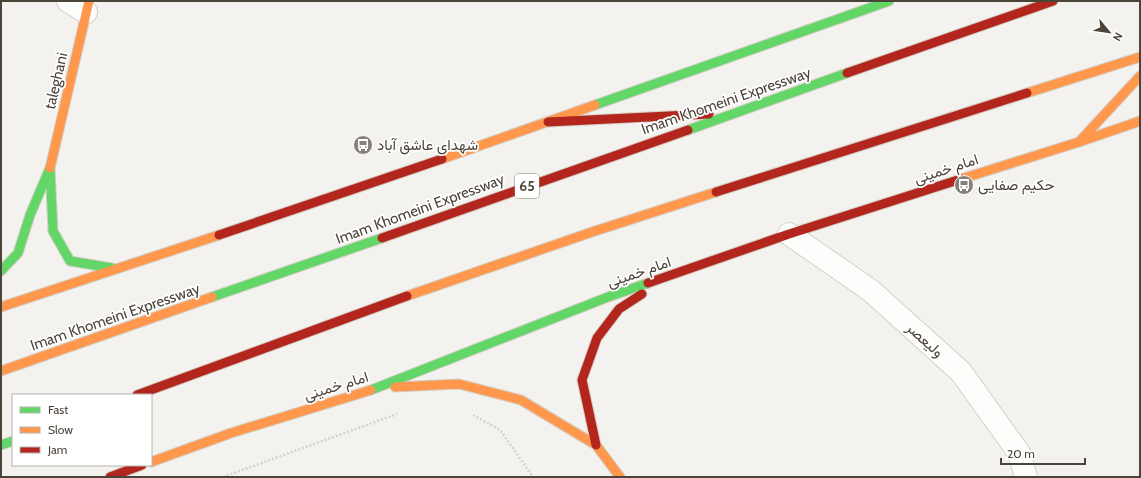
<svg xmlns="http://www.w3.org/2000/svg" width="1141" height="478" font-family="Cabin,Vazirmatn,sans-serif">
	<rect width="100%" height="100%" fill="#f4f2ee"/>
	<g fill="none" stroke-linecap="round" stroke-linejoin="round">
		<defs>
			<g id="street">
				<polyline points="68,1 86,12"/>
				<polyline points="789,234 870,290 961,372 1019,453 1026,477"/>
			</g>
			<g id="fast">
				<polyline points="595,105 889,1"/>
				<polyline points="688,130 847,73"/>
				<polyline points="1,271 18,253 30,215 50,168 53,231 70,261 112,268"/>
				<polyline points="212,297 382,238"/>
				<polyline points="371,390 608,297 648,283"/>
				<polyline points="1,445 13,441"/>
			</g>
			<g id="slow">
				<polyline points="1027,93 1140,57"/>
				<polyline points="1079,142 1140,76"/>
				<polyline points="442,159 595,105"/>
				<polyline points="50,168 89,1"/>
				<polyline points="961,179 1079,142 1140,121"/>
				<polyline points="407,296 592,232 716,192"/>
				<polyline points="1,307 219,235"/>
				<polyline points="1,371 212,297"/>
				<polyline points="395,387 459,384 521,400 596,445 620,477"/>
				<polyline points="151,462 231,433 371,390"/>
			</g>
			<g id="jam">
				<polyline points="847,73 1053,1"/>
				<polyline points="548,122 709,114"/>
				<polyline points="716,192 1027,93"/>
				<polyline points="219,235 442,159"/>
				<polyline points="382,238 688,130"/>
				<polyline points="648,283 789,234 961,179"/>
				<polyline points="137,395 407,296"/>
				<polyline points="596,445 582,380 597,338 619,309 642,294"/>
				<polyline points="110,477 142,465"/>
			</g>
		</defs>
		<use href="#street" stroke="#d2d0cb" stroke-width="24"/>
		<use href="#fast" stroke="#d3cfc5" stroke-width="11"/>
		<use href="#slow" stroke="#d3cfc5" stroke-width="11"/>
		<use href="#jam" stroke="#d3cfc5" stroke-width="11"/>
		<g stroke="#d3d2cc" stroke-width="2.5" stroke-dasharray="2 2" stroke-linecap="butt">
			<polyline points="473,415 500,430 533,477"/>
			<polyline points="223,477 397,414"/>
		</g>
		<use href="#street" stroke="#fdfdfc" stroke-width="22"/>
		<use href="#fast" stroke="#63d668" stroke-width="9"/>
		<use href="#slow" stroke="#ff974d" stroke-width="9"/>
		<use href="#jam" stroke="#b3261e" stroke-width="9"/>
	</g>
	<defs>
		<symbol id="bus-disc" viewBox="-11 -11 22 22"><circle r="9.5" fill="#868178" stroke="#fff"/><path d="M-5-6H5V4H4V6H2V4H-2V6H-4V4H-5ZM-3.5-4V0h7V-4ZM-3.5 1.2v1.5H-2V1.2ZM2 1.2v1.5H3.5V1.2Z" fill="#fff"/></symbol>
	</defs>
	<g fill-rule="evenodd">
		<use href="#bus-disc" x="352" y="134" width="22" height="22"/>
		<use href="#bus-disc" x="953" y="174" width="22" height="22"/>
	</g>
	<g text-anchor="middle" stroke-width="3.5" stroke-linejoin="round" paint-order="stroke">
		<rect fill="#fff" stroke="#817c74" stroke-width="1" x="515" y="174" width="24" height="24" rx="3"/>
		<g font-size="14" font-weight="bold" fill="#4b4439">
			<text x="527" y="191">65</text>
		</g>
		<g font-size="15" fill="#4b4439" stroke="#fff">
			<text transform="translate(56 81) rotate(-77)" y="5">taleghani</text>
			<text transform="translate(726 101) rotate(-19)" y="5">Imam Khomeini Expressway</text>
			<text transform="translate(946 169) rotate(-18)" y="5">امام خمینی</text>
			<text transform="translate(420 209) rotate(-20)" y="5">Imam Khomeini Expressway</text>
			<text transform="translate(639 272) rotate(-19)" y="5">امام خمینی</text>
			<text transform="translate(115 317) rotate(-19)" y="5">Imam Khomeini Expressway</text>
			<text transform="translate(925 340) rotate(42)" y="5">ولیعصر</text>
			<text transform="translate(336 386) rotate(-17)" y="5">امام خمینی</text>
		</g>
		<g font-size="15" fill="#4b4439" stroke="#fff" text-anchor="start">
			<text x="377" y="150">شهدای عاشق آباد</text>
			<text x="978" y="190">حکیم صفایی</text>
		</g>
	</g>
	<rect width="1141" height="478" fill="none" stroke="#4b4439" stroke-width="4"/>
	<rect x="12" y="394" width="140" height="72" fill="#ffffff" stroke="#b7b4b0"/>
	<rect x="20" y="407" width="20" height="6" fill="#63d668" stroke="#b7b4b0"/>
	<text x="48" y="414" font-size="12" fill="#4b4439">Fast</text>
	<rect x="20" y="427" width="20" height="6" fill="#ff974d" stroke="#b7b4b0"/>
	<text x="48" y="434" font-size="12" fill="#4b4439">Slow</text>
	<rect x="20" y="447" width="20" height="6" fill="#b3261e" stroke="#b7b4b0"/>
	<text x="48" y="454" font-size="12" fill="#4b4439">Jam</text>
	<g transform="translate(1109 32) rotate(119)" stroke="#ffffff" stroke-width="3" paint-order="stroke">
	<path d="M0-3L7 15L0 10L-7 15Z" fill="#4b4439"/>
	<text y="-6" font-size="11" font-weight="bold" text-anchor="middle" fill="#4b4439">N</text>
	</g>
	<path d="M1001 458v6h84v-6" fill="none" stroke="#4b4439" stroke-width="2"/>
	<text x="1007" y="458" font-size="12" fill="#4b4439" stroke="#ffffff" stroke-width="3" paint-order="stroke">20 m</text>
</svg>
